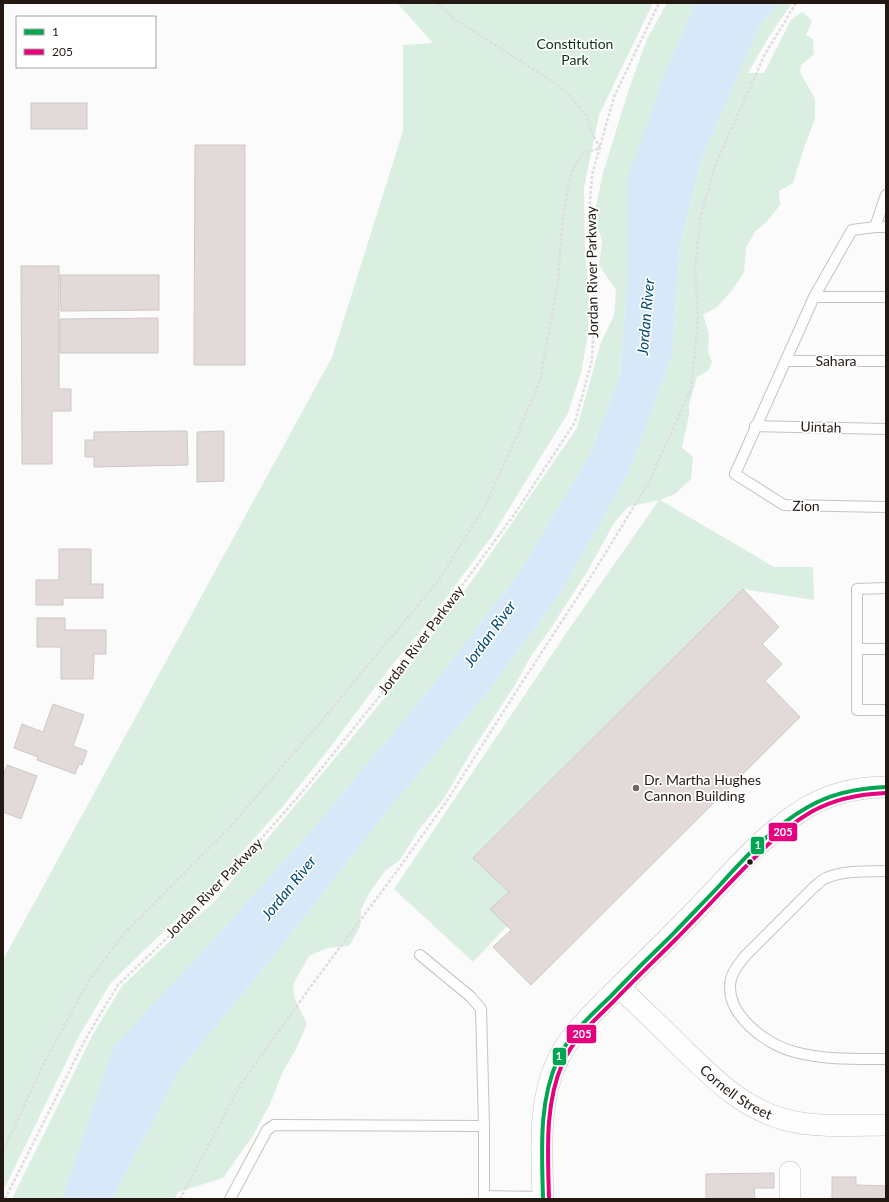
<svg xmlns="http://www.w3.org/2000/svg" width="889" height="1202" font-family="Lato,sans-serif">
	<rect width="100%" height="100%" fill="#fbfbfb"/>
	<g fill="#daefe1">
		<polygon points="397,3 653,3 599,115 584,188 585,250 589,292 588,334 581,373 568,413 492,536 428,622 388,670 328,750 284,805 206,892 141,953 110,984 80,1034 3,1191 3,960 332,357 403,131 403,45 433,43"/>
		<polygon points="667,3 696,3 658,88 627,287 620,375 590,454 518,575 433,685 313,829 196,959 116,1044 62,1199 12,1199 93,1034 122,986 169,942 214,902 347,744 399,680 476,575 577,428 600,345 614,315 616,290 599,265 602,241 594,216 603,173 628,92 647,39"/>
		<polygon points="779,3 792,3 768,38 748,73 764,73 791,20 802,12 812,21 806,35 813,39 814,54 801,65 800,72 815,99 815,118 804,148 793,183 779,191 780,205 768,220 755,232 746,247 744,272 733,289 717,307 703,315 709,333 708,352 712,362 708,371 697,377 689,405 689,415 682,448 693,457 691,479 675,494 660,500 774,567 813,567 814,600 743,589 473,858 509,892 491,909 507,926 473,962 394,889 567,632 659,500 628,507 614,523 587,572 549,631 531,656 515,685 471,752 445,797 418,831 400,860 385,871 370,892 361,909 360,927 349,946 327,948 309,956 293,985 295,999 307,1024 295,1051 283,1071 270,1104 252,1137 223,1178 178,1192 175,1199 112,1199 179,1071 268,963 388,810 485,695 558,597 630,470 672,355 680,246 702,158 760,25"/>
	</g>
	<polygon fill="#d7e8f8" points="696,3 779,3 760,25 702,158 680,246 672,355 630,470 558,597 485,695 388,810 268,963 179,1071 112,1199 62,1199 114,1046 196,959 313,829 433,685 518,575 590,454 620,375 627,287 628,177 655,103 658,88"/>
	<g fill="#e1dad9" stroke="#cec7c6">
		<rect x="31" y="103" width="56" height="26"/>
		<polygon points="195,145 245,145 245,365 194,365"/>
		<polygon points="21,266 59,266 59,389 71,389 71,411 52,411 52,464 22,464"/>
		<polygon points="60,275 159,275 159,310 61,311"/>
		<polygon points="158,318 158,353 60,353 60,319"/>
		<polygon points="187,431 188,465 94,467 94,457 85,457 85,440 94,440 94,432"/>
		<polygon points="224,431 224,481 197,482 197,432"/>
		<polygon points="59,549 91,549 91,584 103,584 103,598 63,598 63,605 36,605 36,580 59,580"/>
		<polygon points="743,589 779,627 762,644 782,664 765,681 800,717 531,985 493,947 511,930 490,909 509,892 473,858"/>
		<polygon points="37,618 65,618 65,630 106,630 106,654 94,654 93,679 61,679 61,647 37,647"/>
		<polygon points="53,704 84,715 73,746 87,751 82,765 79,764 75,774 37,760 38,757 14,748 22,724 43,732"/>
		<polygon points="7,765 37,776 21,819 3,812 3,777"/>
		<polygon points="774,1173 774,1188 754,1188 755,1199 706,1199 706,1174"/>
		<polygon points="832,1177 856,1177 856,1185 886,1186 886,1199 832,1199"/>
	</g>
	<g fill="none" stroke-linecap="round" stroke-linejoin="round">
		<defs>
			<g id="service">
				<polyline points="875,227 886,195"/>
				<polyline points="886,227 875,227 852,230 814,297 735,474 784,505 886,507"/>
				<polyline points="814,297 886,297"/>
				<polyline points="786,361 886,361"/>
				<polyline points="755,426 886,429"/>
				<polyline points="886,588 857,589 857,710 886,710"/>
				<polyline points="857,649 886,649"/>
				<path d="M886 871C866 872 844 870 826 878 821 880 817 885 813 888L745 956C740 963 733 970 731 979 723 1013 766 1045 795 1052 824 1060 856 1059 886 1059"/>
				<polyline points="420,955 471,997 481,1009 484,1126 484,1199"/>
				<polyline points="484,1196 543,1197"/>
				<polyline points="230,1199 267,1130 274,1125 484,1126"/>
			</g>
			<g id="minor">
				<path id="s1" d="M619 987C639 1006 660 1026 680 1046 712 1077 741 1108 786 1120 818 1128 853 1125 886 1125"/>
				<polyline points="790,1172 790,1199"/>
				<path d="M543 1199C542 1152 537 1103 558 1059 570 1035 589 1017 607 999 636 970 665 942 693 913 727 879 757 840 798 813 824 795 855 787 886 787"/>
			</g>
		</defs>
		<use href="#service" stroke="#c8c2bf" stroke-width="12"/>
		<use href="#minor" stroke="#c8c2bf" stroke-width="22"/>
		<g stroke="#dedddd" stroke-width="2.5" stroke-dasharray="3 2" stroke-linecap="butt">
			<polyline points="3,1152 44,1063 88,982 122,936 230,827 319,724 438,581 484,508 512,447 540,381 558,282 563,215 571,173 581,154 600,148 592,133 586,115 568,94 553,82 453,18 437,3"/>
			<polyline points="5,1199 86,1038 118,985 210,897 304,790 395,677 516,512 575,422 592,360 595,294 588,228 592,175 614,97 659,3"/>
			<polyline points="180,1199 241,1084 311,986 397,871 448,799 523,681 592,575 649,482 691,389 698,318 695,267 701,215 715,166 765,54 796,3"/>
		</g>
		<use href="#service" stroke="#fefefe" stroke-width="10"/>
		<use href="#minor" stroke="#fefefe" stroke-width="21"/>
		<defs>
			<path id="bus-1" d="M543 1199C542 1152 538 1103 558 1059 569 1035 591 1015 610 997 630 976 651 955 672 935 688 918 704 902 720 885 746 856 774 826 808 807 832 793 859 788 886 787"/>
			<path id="bus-2" d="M549 1199C548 1153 544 1105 563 1062 574 1038 595 1020 613 1002 633 981 654 961 675 940 691 924 707 907 723 890 750 862 777 832 811 812 834 799 860 794 886 793"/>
		</defs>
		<use href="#bus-1" stroke="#fff" stroke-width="7"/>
		<use href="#bus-2" stroke="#fff" stroke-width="7"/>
		<use href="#bus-1" stroke="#00a651" stroke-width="4"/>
		<use href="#bus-2" stroke="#e5007d" stroke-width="4"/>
	</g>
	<circle fill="#6f6764" stroke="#fff" stroke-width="1.5" cx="636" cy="788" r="4"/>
	<circle fill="#241813" stroke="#fff" stroke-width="1.5" cx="750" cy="862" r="3.5"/>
	<g text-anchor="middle" stroke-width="3.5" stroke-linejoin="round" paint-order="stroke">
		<g font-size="14" fill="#0b321c" stroke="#fff">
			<text x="575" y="49">Constitution<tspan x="575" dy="16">Park</tspan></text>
		</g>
		<g font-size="14" fill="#241813" stroke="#fff">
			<text transform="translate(592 272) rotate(-91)" y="5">Jordan River Parkway</text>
			<text x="836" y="366">Sahara</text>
			<text transform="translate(821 427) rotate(2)" y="5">Uintah</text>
			<text transform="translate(806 506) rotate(1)" y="5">Zion</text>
			<text transform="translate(421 640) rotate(-53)" y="5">Jordan River Parkway</text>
			<text transform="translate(214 888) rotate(-46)" y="5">Jordan River Parkway</text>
			<text dy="5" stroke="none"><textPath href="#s1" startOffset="158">Cornell Street</textPath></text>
		</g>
		<g font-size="14" fill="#241813" stroke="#fff" text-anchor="start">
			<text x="644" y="785">Dr. Martha Hughes<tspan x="644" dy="16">Cannon Building</tspan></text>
		</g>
		<g font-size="15" font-style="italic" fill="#004875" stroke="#fff">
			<text transform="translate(646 317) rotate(-85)" y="5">Jordan River</text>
			<text transform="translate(490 634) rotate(-54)" y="5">Jordan River</text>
			<text transform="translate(289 888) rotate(-51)" y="5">Jordan River</text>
		</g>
	</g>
	<g stroke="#fff" stroke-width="1.5">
		<rect x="768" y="822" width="30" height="20" rx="4" fill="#e5007d"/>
		<rect x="750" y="836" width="15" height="19" rx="4" fill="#00a651"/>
		<rect x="566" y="1024" width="31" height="20" rx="4" fill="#e5007d"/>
		<rect x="552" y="1047" width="15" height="19" rx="4" fill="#00a651"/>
	</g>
	<g font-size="11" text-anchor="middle" font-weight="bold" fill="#fff">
		<text x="783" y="836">205</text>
		<text x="758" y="849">1</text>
		<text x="582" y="1038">205</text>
		<text x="559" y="1060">1</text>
	</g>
	<rect width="889" height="1202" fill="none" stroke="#241813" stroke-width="8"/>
	<rect x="16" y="16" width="140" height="52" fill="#ffffff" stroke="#a7a3a1"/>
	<rect x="24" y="29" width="20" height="6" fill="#00a651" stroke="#a7a3a1"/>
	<text x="52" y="36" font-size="12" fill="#241813">1</text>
	<rect x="24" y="49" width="20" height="6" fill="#e5007d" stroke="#a7a3a1"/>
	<text x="52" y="56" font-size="12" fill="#241813">205</text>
</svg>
